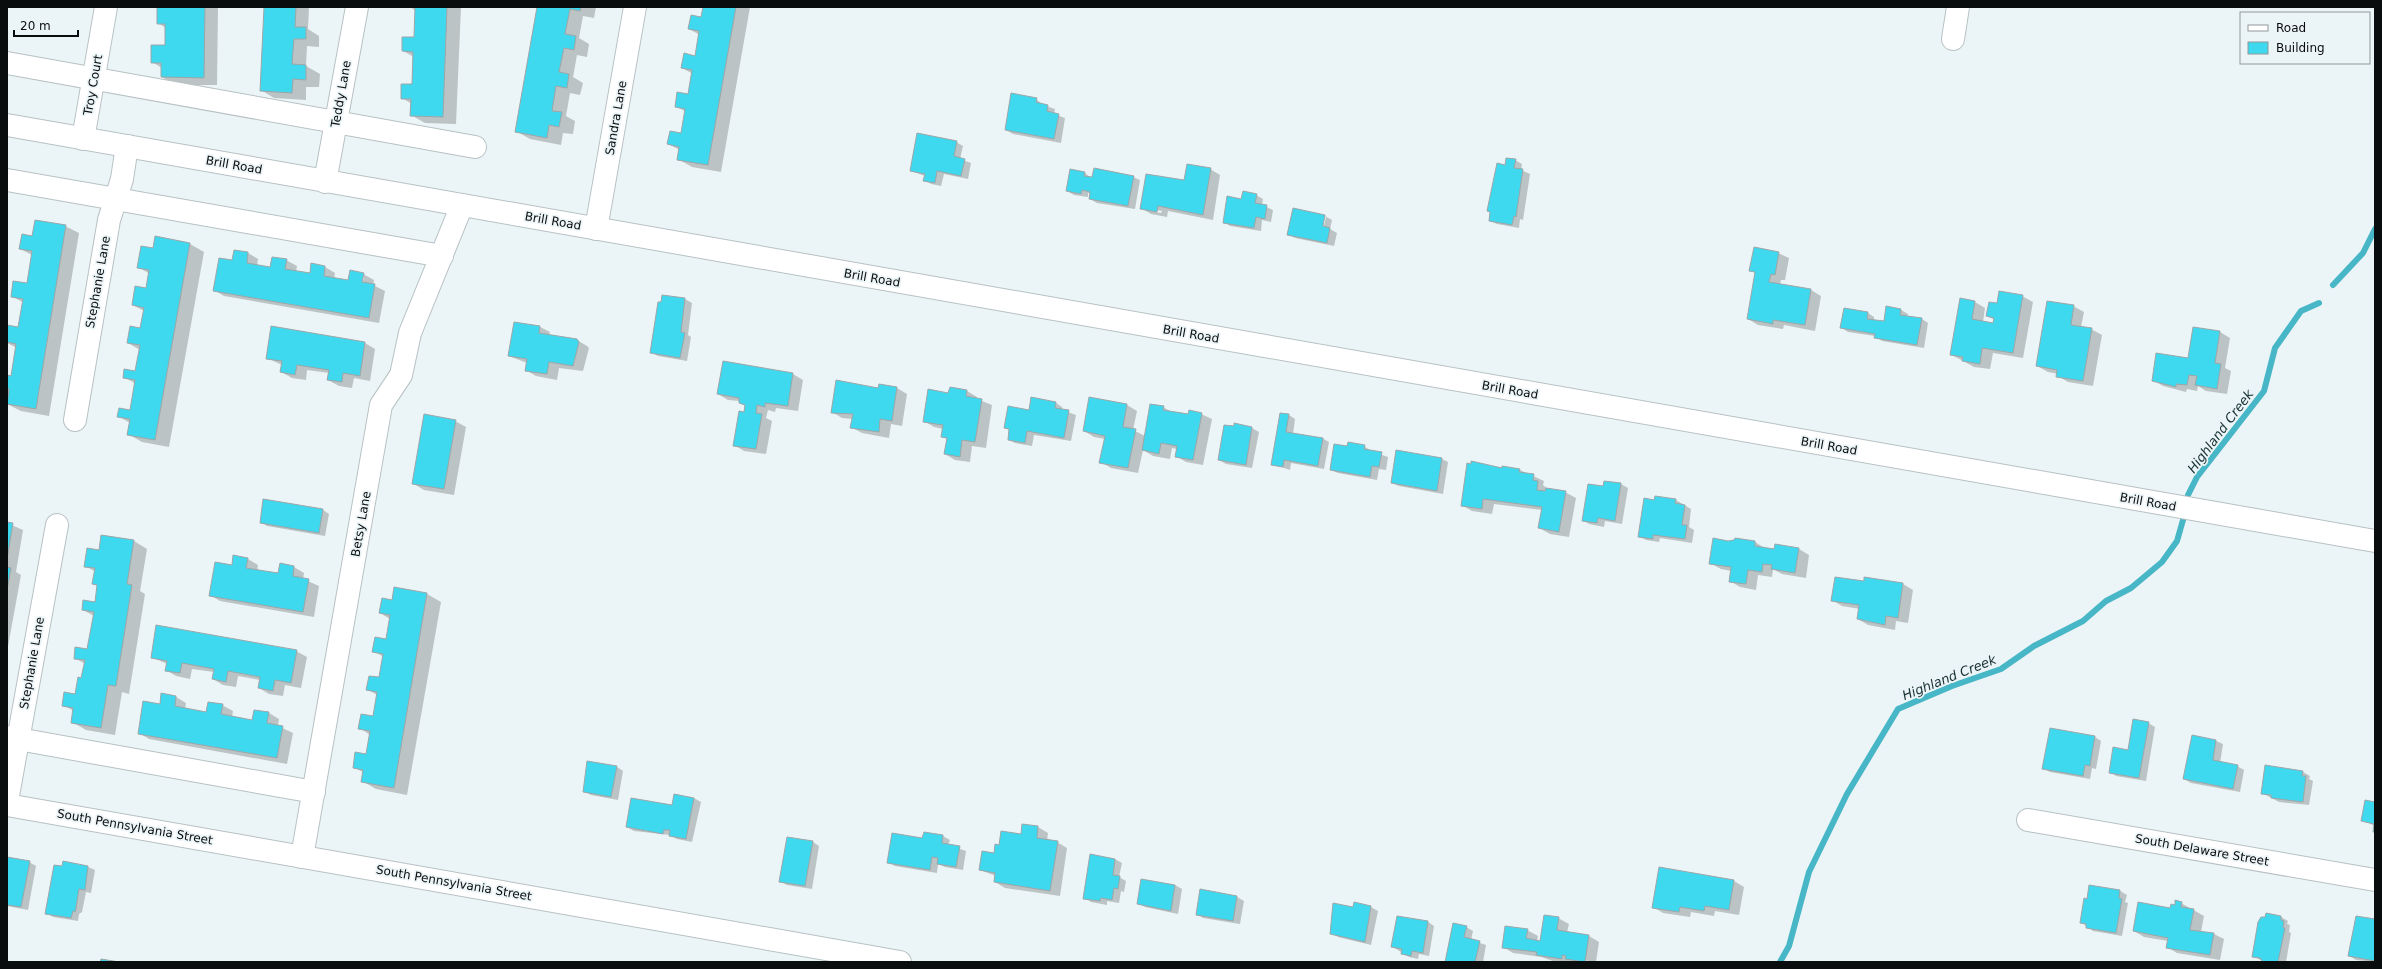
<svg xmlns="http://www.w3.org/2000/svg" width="2382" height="969" font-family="'DejaVu Sans',sans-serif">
	<rect width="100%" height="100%" fill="#ebf4f6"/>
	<g fill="#0003" fill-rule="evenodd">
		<polygon points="170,7 218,7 217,85 175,85 162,77 162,68 152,62 166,46 166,28 158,23"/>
		<polygon points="265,7 309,7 308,29 319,36 319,47 307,46 306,66 320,74 319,87 306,87 306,100 274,98 261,90"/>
		<polygon points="410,7 461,7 456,124 425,123 411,115 412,104 402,98 413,86 414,57 403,51 415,38 416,11"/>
		<polygon points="538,7 596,7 594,18 583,16 579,38 589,44 587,57 577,55 573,77 583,83 580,95 570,93 566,116 575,121 573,134 563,133 561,145 530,139 516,131"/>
		<polygon points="704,7 750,7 721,172 692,167 678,159 680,150 668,144 682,134 686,112 676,106 689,95 693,74 682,68 696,57 700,35 689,29 702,18"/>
		<polygon points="1036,99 1043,105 1055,109 1054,114 1065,118 1061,143 1013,134 1006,130"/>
		<polygon points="956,142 963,146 960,159 971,163 968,179 944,174 941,186 931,184 925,180 925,176 911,171"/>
		<polygon points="1515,160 1522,164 1521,170 1530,174 1523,220 1520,219 1519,228 1497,224 1490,221 1506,166"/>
		<path d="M1210 169 1220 175 1213 220 1168 211 1167 217 1151 214 1141 208ZM1151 209 1162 211 1161 213 1151 211Z"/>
		<polygon points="1085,173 1091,178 1133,177 1140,180 1135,209 1097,203 1090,199 1091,194 1088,193 1088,197 1074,195 1067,191"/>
		<polygon points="1256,195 1263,199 1262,205 1273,210 1271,222 1262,220 1261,231 1230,226 1224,222 1242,200"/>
		<path d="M1293 209 1325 216 1332 220 1330 229 1337 233 1334 246 1295 238 1288 234ZM1324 217H1326L1323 231H1321Z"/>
		<polygon points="65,226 79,233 49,416 21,411 7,404 9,392 7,391 7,376 12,377 17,348 7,343 7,326 19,328 24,303 12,296 27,284 32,255 20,249 33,237"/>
		<polygon points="155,237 190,244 204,252 169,447 142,442 128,434 130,423 118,416 131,411 136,384 124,377 136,372 140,350 128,343 141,329 144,311 133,305 147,290 150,274 138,267 154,249"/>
		<path d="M248 253 258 259 257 266 271 268 286 260 297 266 296 272 310 274 312 265 325 267 335 273 334 279 349 281 363 274 374 280 373 285 385 291 379 323 224 296 214 290 233 262ZM362 276H364L362 287H360Z"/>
		<polygon points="1778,253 1789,258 1785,280 1781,280 1780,285 1811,290 1821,296 1815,331 1784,325 1783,329 1758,325 1748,319 1756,273 1751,270"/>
		<polygon points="663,296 685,299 692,303 688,335 691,337 687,361 658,356 651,352"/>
		<polygon points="2022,296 2033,302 2023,358 1993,353 1990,369 1974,367 1952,355 1975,302 1985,308 1983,322 1994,324 1995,320 1987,316 1997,304"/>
		<polygon points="2073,306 2084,312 2081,327 2091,329 2102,335 2093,386 2068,382 2058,376 2058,374 2048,372 2037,366"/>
		<polygon points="1887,307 1901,310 1908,314 1907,317 1922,319 1928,323 1924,348 1882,341 1875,336 1848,332 1842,328 1868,313 1874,317 1874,321 1884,323"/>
		<polygon points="540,327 550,332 549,336 577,340 587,346 589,348 583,371 559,368 557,380 536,376 526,370 527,363 509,356"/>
		<polygon points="272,328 365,343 375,349 370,381 354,378 352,388 339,386 328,380 329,373 307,370 306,380 292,378 281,372 282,365 267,358"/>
		<polygon points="2194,328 2220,332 2230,338 2225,368 2231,371 2227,394 2206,391 2198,386 2197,391 2187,389 2186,392 2163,386 2153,380 2189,359"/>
		<polygon points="793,374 803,380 798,411 776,408 775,412 768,410 766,418 772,421 766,454 744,451 734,445 746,406 740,401 728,400 718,394"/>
		<polygon points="897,388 907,394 902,426 891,424 889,438 862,433 851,427 853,419 842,418 832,412 879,389"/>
		<polygon points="967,391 977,397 977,399 992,405 986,448 972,446 970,462 955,460 945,454 947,439 942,436 943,429 934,427 924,421 949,394"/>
		<polygon points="1090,398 1127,405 1137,411 1133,430 1145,436 1163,407 1173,413 1189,416 1201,414 1212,419 1203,465 1186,462 1176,456 1177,449 1172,448 1170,459 1153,456 1143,450 1138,473 1111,468 1101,462 1105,439 1094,437 1084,431"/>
		<polygon points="1056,403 1062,407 1062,410 1076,415 1071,441 1034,435 1032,446 1015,443 1009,440 1010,430 1006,427 1030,411"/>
		<polygon points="1289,415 1295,419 1293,434 1322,438 1329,442 1324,469 1291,463 1290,470 1272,464"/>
		<polygon points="455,421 466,427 454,495 424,490 414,484"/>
		<polygon points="1235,425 1252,428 1259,432 1252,468 1226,464 1219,460"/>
		<polygon points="1364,446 1371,451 1388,457 1386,470 1379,469 1377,480 1338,473 1331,470 1348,447"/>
		<polygon points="1442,459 1448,462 1443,494 1399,486 1392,483"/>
		<polygon points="1502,470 1520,470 1544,481 1543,485 1548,489 1565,492 1576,498 1569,537 1550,534 1539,528 1542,510 1494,504 1492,514 1472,511 1462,505"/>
		<polygon points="1605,482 1621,484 1628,488 1622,524 1605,521 1604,527 1589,524 1583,520 1604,487"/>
		<polygon points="1676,500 1691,509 1689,527 1694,530 1692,543 1660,538 1659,542 1646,540 1639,536 1655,501"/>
		<polygon points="323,510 329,514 325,536 267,526 261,522"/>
		<polygon points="7,523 23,530 16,572 21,575 7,652"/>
		<polygon points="1735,539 1755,542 1766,549 1775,550 1799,549 1809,555 1806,578 1782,574 1773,569 1772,577 1758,575 1756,590 1740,587 1730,581 1731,571 1721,569 1710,563 1727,542 1735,541"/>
		<polygon points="134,541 147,549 140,591 145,594 129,694 122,692 115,735 86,730 72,722 74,711 63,705 76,695 82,679 85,664 75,658 88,651 94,616 83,610 96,603 98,586 94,584 96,572 85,566 100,551"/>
		<polygon points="248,559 258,565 257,571 279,575 281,564 294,567 304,573 303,579 319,586 314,617 220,601 210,595 233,566"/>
		<polygon points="1865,579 1903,584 1913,590 1908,623 1896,621 1895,630 1868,625 1858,619 1860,609 1842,606 1832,600 1864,583"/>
		<polygon points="395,588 427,594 441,602 407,795 376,789 362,781 364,773 354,767 367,755 370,735 360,728 373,717 377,695 367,689 380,678 384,657 373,651 387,640 390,619 380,613 393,601"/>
		<polygon points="296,651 307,657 301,688 285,685 283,696 269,694 259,688 260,680 238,676 236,687 223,685 213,679 214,672 192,669 190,679 176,676 166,670 167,664 152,657"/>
		<polygon points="162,694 176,697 186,703 185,709 207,713 222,705 233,711 232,717 253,721 269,713 279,719 278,726 293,733 287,764 149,739 139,733 161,705"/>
		<polygon points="2148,723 2155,727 2146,781 2116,776 2110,772 2129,751"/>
		<polygon points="2192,736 2216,741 2223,744 2220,763 2237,766 2244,770 2240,792 2191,783 2184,779"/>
		<polygon points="2095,737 2101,741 2096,769 2092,768 2090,779 2050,772 2043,768"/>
		<polygon points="2266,766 2303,772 2310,776 2309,779 2313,781 2309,805 2279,802 2262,793"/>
		<polygon points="617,767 623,771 618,800 591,795 584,791"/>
		<polygon points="675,795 694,798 701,802 692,842 677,839 670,835 634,831 627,827 673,806"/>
		<polygon points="2375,803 2375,832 2375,826 2362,820"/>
		<polygon points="1023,825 1038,827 1048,833 1047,841 1057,842 1067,848 1060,896 1005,888 995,882 996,876 980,870 1000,846 1022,835"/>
		<polygon points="943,836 950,840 948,845 966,851 963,870 945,867 938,864 937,873 895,866 888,862 923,840"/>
		<polygon points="813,842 819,846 812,889 787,885 780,881"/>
		<polygon points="1091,856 1115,859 1122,863 1119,877 1126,881 1124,892 1121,891 1119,903 1107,901 1107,905 1091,902 1085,898"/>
		<polygon points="7,858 29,862 36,866 28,910 7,906"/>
		<polygon points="88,867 95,870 91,893 86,892 82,912 79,914 78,921 53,917 47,913"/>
		<polygon points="1660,868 1734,881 1744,887 1739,915 1715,911 1714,916 1691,912 1690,917 1663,913 1653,907"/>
		<polygon points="1142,880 1175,885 1182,889 1178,914 1145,907 1138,903"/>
		<polygon points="2090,886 2120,891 2127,895 2125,902 2128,903 2122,936 2093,931 2081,922"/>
		<polygon points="1201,890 1237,897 1244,901 1240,924 1203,918 1197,914"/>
		<polygon points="2181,903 2204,916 2201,932 2214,934 2224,939 2220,960 2177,953 2167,947 2168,941 2144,937 2134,931"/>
		<polygon points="1371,907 1378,911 1371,945 1338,937 1332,933 1354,908"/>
		<polygon points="2266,914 2281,917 2288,921 2287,924 2290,925 2289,932 2291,933 2286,962 2264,962 2253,956"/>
		<polygon points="1558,918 1569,924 1567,932 1589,936 1599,942 1596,962 1568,958 1581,962 1556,962 1541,957 1513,953 1503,947 1527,930 1538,936 1537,941 1541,942"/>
		<polygon points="2375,920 2375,962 2356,960 2350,956"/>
		<polygon points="1428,922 1434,926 1429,956 1419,954 1418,959 1409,957 1393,947"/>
		<polygon points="1466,927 1473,931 1471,940 1486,945 1483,962 1447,962"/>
	</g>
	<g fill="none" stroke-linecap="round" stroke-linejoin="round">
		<g stroke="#47b6c6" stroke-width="6">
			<polyline points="2333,285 2363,253 2375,229"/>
			<polyline points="2188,495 2197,477 2264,391 2275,348 2301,311 2319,303"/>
			<polyline points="1780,962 1789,946 1809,872 1847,794 1898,709 1952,686 2001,669 2034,646 2083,621 2106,601 2131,588 2162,562 2177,541 2183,520"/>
		</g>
	</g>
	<g fill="#3fd9ef" stroke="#9da6a8">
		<polygon points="157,7 205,7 204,78 161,77 161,63 151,63 151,45 165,45 165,24 157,24"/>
		<polygon points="264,7 296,7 295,27 306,27 306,39 294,39 292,64 306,65 306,80 293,79 292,93 260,91"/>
		<polygon points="415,7 447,7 443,117 410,116 411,99 401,99 401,84 412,84 413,52 402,51 402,37 414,37"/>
		<polygon points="537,7 581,7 580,11 570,9 565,34 576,36 574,50 564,48 559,72 569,74 567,88 556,86 552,111 562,112 559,127 549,125 547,138 515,132"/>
		<polygon points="703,7 736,7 708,165 677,160 679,147 667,144 670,131 681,133 685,109 675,107 677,92 688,94 692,70 681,68 684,53 695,56 699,31 688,29 691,15 701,17"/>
		<polygon points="1011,93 1037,98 1036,102 1048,105 1047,111 1059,114 1054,139 1005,130"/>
		<polygon points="917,133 957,141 954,156 965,159 961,176 937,171 935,183 923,181 925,174 910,171"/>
		<polygon points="1506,158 1516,159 1514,168 1523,169 1516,217 1514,216 1512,225 1489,221 1490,212 1487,211 1497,163 1505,165"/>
		<polygon points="1187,164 1211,168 1203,215 1158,206 1157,212 1140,209 1146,174 1184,180"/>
		<polygon points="1094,168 1134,176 1128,206 1089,199 1090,192 1082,190 1081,194 1066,191 1070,169 1085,172 1084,176 1092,177"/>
		<polygon points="1243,191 1257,194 1255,203 1267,205 1265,219 1256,217 1254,228 1223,223 1227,196 1241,199"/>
		<polygon points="1293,208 1325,215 1323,226 1330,228 1327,243 1287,235"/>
		<polygon points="35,220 66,225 36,409 7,404 9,389 7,388 7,375 11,376 16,344 7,342 7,325 18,327 23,299 11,297 13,281 27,283 32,251 19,249 22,234 32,236"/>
		<polygon points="155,236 190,243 155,440 127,435 130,419 117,417 119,408 130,410 135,380 123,378 124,369 135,371 140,345 127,343 130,326 140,328 144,308 132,305 135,286 146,288 149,270 137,268 141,246 153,248"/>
		<polygon points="1754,247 1779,252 1775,275 1771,274 1769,282 1811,289 1805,325 1773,320 1773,324 1747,319 1755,272 1749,271"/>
		<polygon points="234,250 248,252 247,263 270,267 272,257 287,259 285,269 310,273 311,263 325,266 324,276 348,280 350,270 364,273 362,282 375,284 369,318 213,291 219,258 232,260"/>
		<polygon points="1999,291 2023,295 2013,353 1982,348 1980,364 1962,361 1963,357 1950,355 1960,298 1975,301 1972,319 1993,323 1994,318 1986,316 1989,302 1997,303"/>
		<polygon points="662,295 685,298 681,332 685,333 680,358 650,353 658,302 661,302"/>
		<polygon points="2047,301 2074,305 2071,325 2092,328 2083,381 2056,377 2057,370 2036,366"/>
		<polygon points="1886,306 1901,309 1900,315 1922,318 1917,345 1874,338 1875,334 1840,328 1844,308 1868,312 1867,319 1884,321"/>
		<polygon points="514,322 540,326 539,333 577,339 579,342 573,366 549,362 547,374 525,371 527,359 508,356"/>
		<polygon points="271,326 365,342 360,376 343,373 342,382 327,380 329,370 297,365 295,375 280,372 282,361 266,359"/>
		<polygon points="2193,327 2220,331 2215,363 2221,364 2217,389 2195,385 2197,376 2189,375 2187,385 2176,384 2176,387 2152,381 2156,353 2188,358"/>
		<polygon points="723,361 793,373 788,406 765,403 765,407 757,405 756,413 762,414 756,449 733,446 739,411 744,412 745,405 739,403 739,398 717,394"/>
		<polygon points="836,380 878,388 879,384 897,387 892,421 880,419 879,432 850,428 853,414 831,413"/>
		<polygon points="950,387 967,390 966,396 982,399 975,442 962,440 960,457 944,454 947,438 941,437 943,425 923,422 928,389 948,393"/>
		<polygon points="1031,397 1056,402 1055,408 1069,410 1064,438 1027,431 1025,443 1008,440 1009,429 1004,428 1008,406 1029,410"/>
		<polygon points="1089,397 1127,404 1123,427 1136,429 1128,468 1099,463 1105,436 1083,431"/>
		<polygon points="1150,404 1164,406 1163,410 1188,414 1189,410 1202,413 1193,460 1175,457 1177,446 1161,443 1159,454 1142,450"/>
		<polygon points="1280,413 1289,414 1286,432 1323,438 1318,466 1284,460 1283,467 1271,465"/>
		<polygon points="424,414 456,420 444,489 412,484"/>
		<polygon points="1234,423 1252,427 1246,465 1218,460 1224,425 1234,426"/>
		<polygon points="1348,442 1365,445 1364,449 1382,452 1379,467 1372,466 1370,477 1330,470 1334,444 1347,446"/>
		<polygon points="1396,450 1442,458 1437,491 1391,483"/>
		<polygon points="1471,461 1502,468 1502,466 1520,469 1519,472 1534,474 1533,480 1538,481 1537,490 1545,491 1546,488 1566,491 1559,532 1538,528 1542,507 1483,499 1482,509 1461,506 1467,463 1471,464"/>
		<polygon points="1604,481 1621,483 1615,521 1598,518 1597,523 1582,521 1588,484 1603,486"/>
		<polygon points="1655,496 1676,499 1675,503 1685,505 1682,525 1687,525 1685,539 1653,535 1653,539 1638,537 1644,498 1654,500"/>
		<polygon points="263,499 323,509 319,533 260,523"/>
		<polygon points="7,522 13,523 7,559"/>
		<polygon points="101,535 134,540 127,584 132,585 116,686 108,685 101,728 71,723 73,708 62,706 64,692 75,694 78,677 81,678 85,660 74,659 75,647 87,649 94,612 82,610 83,600 95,602 97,585 92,584 95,568 84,567 87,548 99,550"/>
		<polygon points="1713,538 1728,541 1734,540 1735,538 1755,541 1755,546 1774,549 1775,544 1799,548 1795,573 1771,569 1772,565 1763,564 1762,572 1748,570 1746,584 1729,582 1731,567 1709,564"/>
		<polygon points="233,555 248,558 246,568 278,573 280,563 294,566 293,576 309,579 303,612 209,596 215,562 232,565"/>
		<polygon points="7,567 11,568 7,590"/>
		<polygon points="1835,577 1864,581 1864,577 1903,583 1898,618 1886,616 1885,625 1857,619 1859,605 1831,601"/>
		<polygon points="394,587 427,593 394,788 361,782 363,770 353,768 355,752 366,754 370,731 358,729 361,714 373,716 377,692 366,690 369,676 379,677 383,654 372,652 375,637 386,639 390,615 379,613 382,598 392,600"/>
		<polygon points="156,625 297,650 291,683 275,680 273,691 258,688 260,677 228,671 226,682 212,679 214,669 182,663 180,673 165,671 167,661 151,658"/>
		<polygon points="161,693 176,696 175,706 206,712 208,702 223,704 221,714 252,720 254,710 269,712 267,723 283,726 277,758 138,734 143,701 160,704"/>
		<polygon points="2133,719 2149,722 2139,778 2109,773 2113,747 2128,750"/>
		<polygon points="2050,728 2095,736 2090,766 2085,765 2083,776 2042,769"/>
		<polygon points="2192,735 2216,740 2213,760 2238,765 2233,789 2183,779"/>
		<polygon points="587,761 617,766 611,797 583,792"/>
		<polygon points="2265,765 2303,771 2302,776 2306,776 2303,802 2271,798 2271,795 2261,794"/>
		<polygon points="674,794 694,798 686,839 669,836 670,830 664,830 663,834 626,827 631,798 672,805"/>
		<polygon points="2365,800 2375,802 2375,832 2373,832 2374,824 2361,821"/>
		<polygon points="1022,824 1038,826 1037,838 1058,841 1050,891 994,882 995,873 979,870 982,851 994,853 995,844 999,845 1001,831 1021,834"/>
		<polygon points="924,832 943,835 942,843 960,846 956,867 937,864 938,858 932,857 930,870 887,863 892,833 922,838"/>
		<polygon points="787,837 813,841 805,886 779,882"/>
		<polygon points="1090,854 1115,859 1113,875 1120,876 1118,889 1114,888 1112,900 1101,898 1100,901 1083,899"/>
		<polygon points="7,857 30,861 21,907 7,905"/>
		<polygon points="63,861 88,866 85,890 79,889 76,908 75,912 73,911 71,918 45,914 54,865 62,866"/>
		<polygon points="1659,867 1734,880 1729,910 1705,906 1704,911 1680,907 1679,912 1652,908"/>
		<polygon points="1141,879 1175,885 1171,911 1137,904"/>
		<polygon points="2089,885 2120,890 2119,898 2122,899 2116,933 2086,928 2086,924 2080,923 2084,898 2087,899"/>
		<polygon points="1200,889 1237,896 1233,921 1196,915"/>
		<polygon points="2175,900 2182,902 2181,907 2194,909 2190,930 2214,933 2210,955 2166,948 2168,938 2133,931 2138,902 2170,908 2171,904 2175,905"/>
		<polygon points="1354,902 1371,906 1365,942 1330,934 1333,903 1353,907"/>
		<polygon points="2266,913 2281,916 2281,920 2284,921 2283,928 2285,928 2278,962 2263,962 2260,958 2252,957 2258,922 2261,917 2265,917"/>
		<polygon points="1544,915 1559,917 1557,930 1589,935 1585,962 1565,959 1566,956 1562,955 1562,959 1536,955 1537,952 1502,948 1505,926 1528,929 1526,938 1540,941"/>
		<polygon points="1397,916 1428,921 1423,953 1412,951 1411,956 1401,954 1402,949 1391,947"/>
		<polygon points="2356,916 2375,919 2375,961 2348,956"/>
		<polygon points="1453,923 1467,926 1464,937 1480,941 1475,962 1445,962"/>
		<polygon points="101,959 119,962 100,962"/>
	</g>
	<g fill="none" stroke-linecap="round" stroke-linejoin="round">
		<defs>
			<g id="minor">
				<polyline points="1953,39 1958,7"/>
				<polyline points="7,63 475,147"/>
				<polyline points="7,125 2375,541"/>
				<polyline points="83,139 106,7"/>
				<polyline points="7,180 442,256"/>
				<polyline points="325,182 357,7"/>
				<polyline points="596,229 635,7"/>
				<polyline points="75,420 109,220 122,179 127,146"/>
				<polyline points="7,737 314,792"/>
				<polyline points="7,801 57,525"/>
				<polyline points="7,805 900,962"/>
				<polyline points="2028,820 2375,880"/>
				<polyline points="302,857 381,405 401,375 410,333 462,205"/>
			</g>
		</defs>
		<use href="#minor" stroke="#b8c1c3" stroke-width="24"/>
		<use href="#minor" stroke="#fff" stroke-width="22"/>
	</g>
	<g text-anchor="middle" stroke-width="3.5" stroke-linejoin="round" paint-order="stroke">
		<g font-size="12" fill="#0a0d0e" stroke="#ebf4f6">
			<text transform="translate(93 85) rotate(-80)" y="4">Troy Court</text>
			<text transform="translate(341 94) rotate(-80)" y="4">Teddy Lane</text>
			<text transform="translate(616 118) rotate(-80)" y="4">Sandra Lane</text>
			<text transform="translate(234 165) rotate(10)" y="4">Brill Road</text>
			<text transform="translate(553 221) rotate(10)" y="4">Brill Road</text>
			<text transform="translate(872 278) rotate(10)" y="4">Brill Road</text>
			<text transform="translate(98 282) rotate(-80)" y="4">Stephanie Lane</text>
			<text transform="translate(1191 334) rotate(10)" y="4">Brill Road</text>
			<text transform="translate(1510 390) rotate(10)" y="4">Brill Road</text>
			<text transform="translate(1829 446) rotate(10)" y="4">Brill Road</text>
			<text transform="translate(2148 502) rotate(10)" y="4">Brill Road</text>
			<text transform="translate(361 524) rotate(-80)" y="4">Betsy Lane</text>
			<text transform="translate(32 663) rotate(-80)" y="4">Stephanie Lane</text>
			<text transform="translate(135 827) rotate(10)" y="4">South Pennsylvania Street</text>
			<text transform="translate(2202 850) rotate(10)" y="4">South Delaware Street</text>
			<text transform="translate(454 883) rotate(10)" y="4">South Pennsylvania Street</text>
		</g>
		<g font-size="13" font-style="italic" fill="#173034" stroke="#ebf4f6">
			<text transform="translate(2220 431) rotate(-53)" y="5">Highland Creek</text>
			<text transform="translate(1949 677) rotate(-22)" y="5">Highland Creek</text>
		</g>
	</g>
	<rect width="2382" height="969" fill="none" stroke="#0a0d0e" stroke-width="16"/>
	<rect x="2240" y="12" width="130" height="52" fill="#ebf4f6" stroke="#919899"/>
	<rect x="2248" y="25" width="20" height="6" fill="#ffffff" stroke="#919899"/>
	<text x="2276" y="32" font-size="12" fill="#0a0d0e">Road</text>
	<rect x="2248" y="42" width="20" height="12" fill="#3fd9ef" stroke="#919899"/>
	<text x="2276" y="52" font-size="12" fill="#0a0d0e">Building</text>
	<path d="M14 30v6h64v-6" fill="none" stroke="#0a0d0e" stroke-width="2"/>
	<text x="20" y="30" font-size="12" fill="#0a0d0e" stroke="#ebf4f6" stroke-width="3" paint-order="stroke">20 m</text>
</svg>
